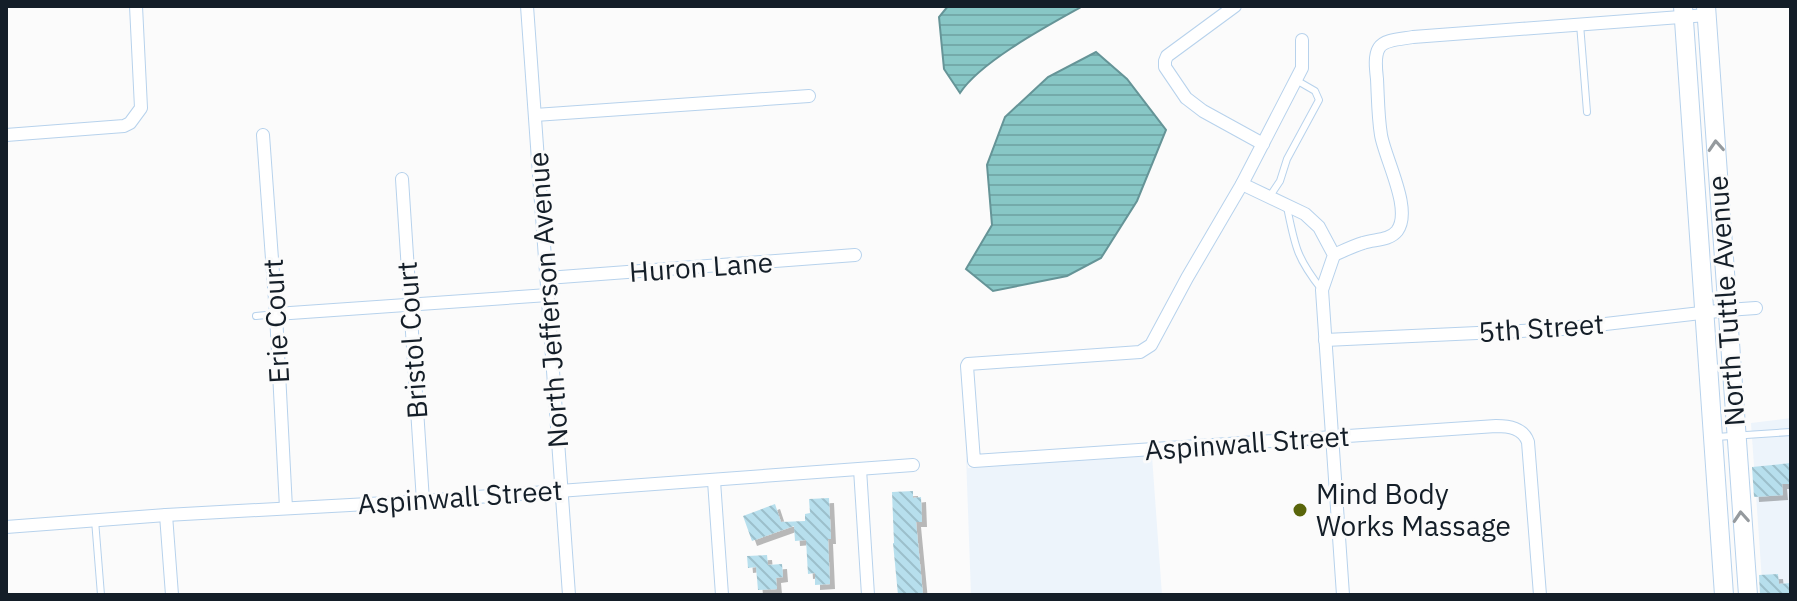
<svg xmlns="http://www.w3.org/2000/svg" width="1797" height="601" font-family="'IBM Plex Sans',sans-serif">
	<defs>
		<pattern id="water-rules" width="6" height="5" patternUnits="userSpaceOnUse" patternTransform="scale(2)"><rect width="6" height="5" fill="#88c7c6"/><path d="M0 2.5h6" fill="none" stroke="#74aaaa"/></pattern>
		<pattern id="building-back-hatch" width="6" height="6" patternUnits="userSpaceOnUse" patternTransform="scale(2)"><rect width="6" height="6" fill="#b7dfed"/><path d="M-1 5l2 2M0 0l6 6M5-1l2 2" fill="none" stroke="#9cbfcb"/></pattern>
		<filter id="shadow"><feDropShadow dx="5" dy="5" stdDeviation="0" flood-color="#0004"/></filter>
	</defs>
	<rect width="100%" height="100%" fill="#fbfbfb"/>
	<g fill="#edf4fb">
		<polygon points="1791,418 1791,595 1763,595 1751,423"/>
		<polygon points="966,455 968,468 1152,456 1162,595 971,595"/>
	</g>
	<g fill="url(#water-rules)" stroke="#659497" stroke-width="2">
		<path d="M948 6H1083C1049 25 981 61 960 93L944 69 939 17Z"/>
		<polygon points="1096,52 1127,79 1166,130 1137,201 1101,258 1067,276 993,291 966,269 992,225 987,165 1005,117 1048,77"/>
	</g>
	<g fill="url(#building-back-hatch)" filter="url(#shadow)">
		<polygon points="1791,463 1791,484 1782,484 1783,495 1754,497 1752,467"/>
		<polygon points="913,491 913,498 921,497 922,522 916,522 923,595 898,595 893,543 894,543 892,492"/>
		<polygon points="829,498 831,539 828,539 830,584 815,585 815,573 808,574 806,540 795,541 794,526 752,541 743,516 775,504 781,522 805,521 805,514 810,513 809,499"/>
		<polygon points="767,555 768,565 782,564 783,577 776,578 777,589 758,590 756,567 748,568 747,556"/>
		<polygon points="1778,574 1779,584 1791,583 1791,595 1760,595 1759,575"/>
	</g>
	<g fill="none" stroke-linecap="round" stroke-linejoin="round">
		<defs>
			<g id="service">
				<polyline points="1580,24 1587,112"/>
				<polyline points="1270,196 1280,181 1287,159 1319,100 1315,91 1296,80"/>
				<path d="M1287 207C1295 246 1296 257 1322 290"/>
				<polyline points="256,316 276,314"/>
				<polyline points="1716,437 1791,432"/>
				<polyline points="95,520 101,595"/>
			</g>
			<g id="minor">
				<polyline points="527,6 569,595"/>
				<polyline points="1235,6 1167,56 1165,61 1165,67 1186,98 1203,111 1263,144"/>
				<path d="M1302 40V68L1242 184 1187 278 1151 345 1140 352 968 364 967 366 974 461 1496 426C1509 426 1523 428 1528 442L1540 595"/>
				<polyline points="535,115 809,96"/>
				<polyline points="6,135 124,126 130,123 141,108 136,6"/>
				<polyline points="263,135 276,314 286,508"/>
				<polyline points="402,179 423,501"/>
				<polyline points="1242,184 1305,214 1319,227 1334,255 1322,290 1343,595"/>
				<path d="M1334 255C1343 251 1353 246 1363 243 1374 239 1389 241 1397 231 1413 210 1385 159 1381 135 1378 117 1378 98 1377 79 1376 70 1374 56 1379 48 1384 39 1403 39 1413 37L1707 15"/>
				<polyline points="547,278 855,255"/>
				<polyline points="276,314 548,295"/>
				<polyline points="1325,340 1562,329 1727,310 1756,308"/>
				<polyline points="860,469 868,595"/>
				<polyline points="714,481 722,595"/>
				<polyline points="166,515 172,595"/>
				<polyline points="6,527 166,515 423,501 913,465"/>
			</g>
			<g id="secondary">
				<polyline points="1683,6 1724,595"/>
				<polyline points="1706,6 1748,595"/>
			</g>
		</defs>
		<use href="#service" stroke="#b7d2ec" stroke-width="8"/>
		<use href="#minor" stroke="#b7d2ec" stroke-width="14"/>
		<use href="#secondary" stroke="#b7d2ec" stroke-width="20"/>
		<use href="#service" stroke="#fff" stroke-width="6"/>
		<use href="#minor" stroke="#fff" stroke-width="12"/>
		<use href="#secondary" stroke="#fff" stroke-width="18"/>
	</g>
	<defs><path id="oneway-chevron" d="M-2-3.5L2.5 0L-2 3.5" fill="none" stroke-width="1.6" stroke-linecap="round" stroke-linejoin="round" transform="scale(2)"/></defs>
	<g stroke="#959a9e">
		<use href="#oneway-chevron" transform="translate(1716 146) rotate(-94)"/>
		<use href="#oneway-chevron" transform="translate(1741 517) rotate(-94)"/>
	</g>
	<circle fill="#59650a" stroke="#fbfbfb" stroke-width="3" cx="1300" cy="510" r="8"/>
	<g text-anchor="middle" stroke-width="6" stroke-linejoin="round" paint-order="stroke">
		<g font-size="28" fill="#141e28" stroke="#fbfbfb">
			<text transform="translate(701 267) rotate(-4)" y="10">Huron Lane</text>
			<text transform="translate(548 300) rotate(-94)" y="10">North Jefferson Avenue</text>
			<text transform="translate(1726 301) rotate(-94)" y="10">North Tuttle Avenue</text>
			<text transform="translate(276 321) rotate(-93)" y="10">Erie Court</text>
			<text transform="translate(1541 328) rotate(-4)" y="10">5th Street</text>
			<text transform="translate(412 340) rotate(-94)" y="10">Bristol Court</text>
			<text transform="translate(1247 443) rotate(-4)" y="10">Aspinwall Street</text>
			<text transform="translate(460 497) rotate(-4)" y="10">Aspinwall Street</text>
		</g>
		<g font-size="28" fill="#141e28" stroke="#fbfbfb" text-anchor="start">
			<text x="1316" y="504">Mind Body<tspan x="1316" dy="32">Works Massage</tspan></text>
		</g>
	</g>
	<rect width="1797" height="601" fill="none" stroke="#141e28" stroke-width="16"/>
</svg>
